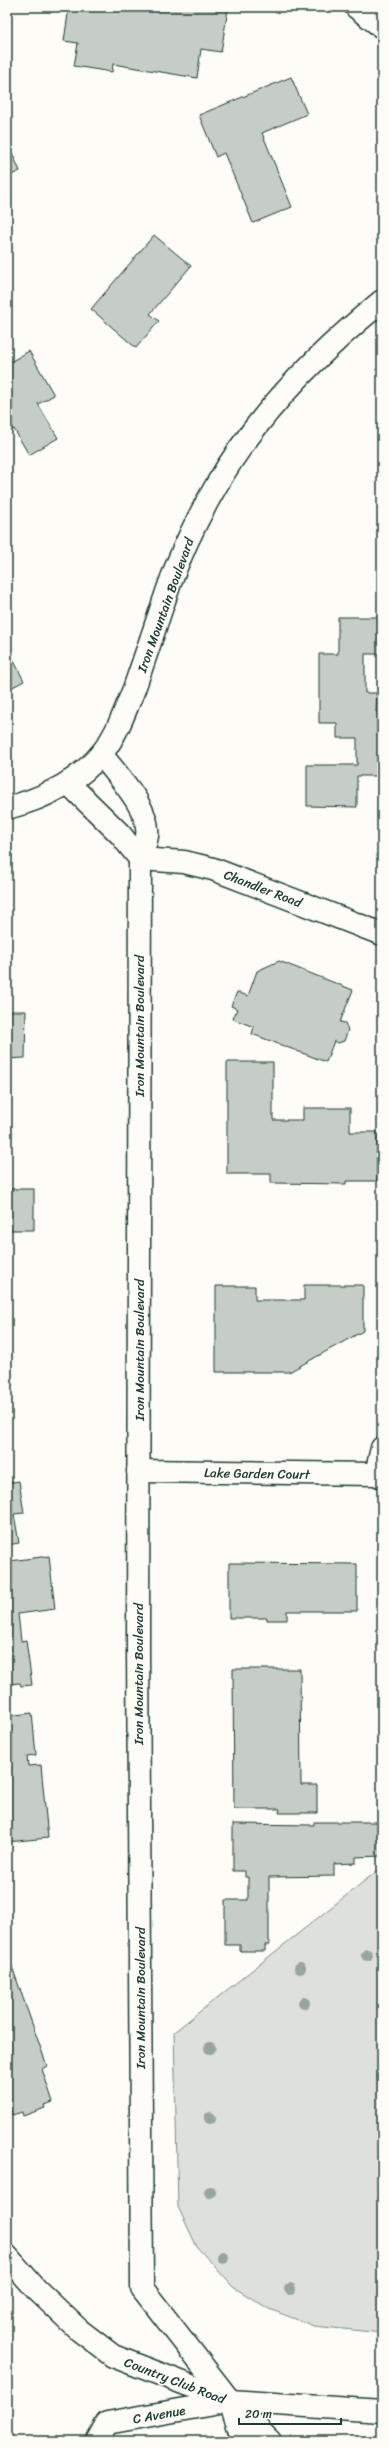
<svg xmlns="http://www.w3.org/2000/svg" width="389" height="2448" font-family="Sriracha,sans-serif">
	<rect width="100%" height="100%" fill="#fdfcf7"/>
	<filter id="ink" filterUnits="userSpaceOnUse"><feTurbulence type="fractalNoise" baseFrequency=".025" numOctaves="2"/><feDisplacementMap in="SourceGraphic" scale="8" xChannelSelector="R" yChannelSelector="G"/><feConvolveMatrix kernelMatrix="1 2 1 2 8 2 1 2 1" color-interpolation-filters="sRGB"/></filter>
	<g filter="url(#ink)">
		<polygon fill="#dde0db" stroke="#7e8e88" points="382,1867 382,2333 314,2326 269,2309 233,2287 197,2247 178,2207 174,2032"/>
		<g fill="#c6cdc7" stroke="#1f3d34">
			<polygon points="69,7 218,7 228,9 221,52 201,49 197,78 113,64 112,72 74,66 78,43 64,41"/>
			<polygon points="291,77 307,114 262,133 292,207 253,223 224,153 216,157 199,115"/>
			<polygon points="9,146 20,171 7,177 7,147"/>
			<polygon points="154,235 191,266 150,314 159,321 136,348 91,309"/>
			<polygon points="29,351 54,395 38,404 58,438 29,455 14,429 7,433 7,364"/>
			<polygon points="338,617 382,617 382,654 365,654 365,693 377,693 376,712 382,712 382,776 357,776 357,807 307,806 307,765 357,765 357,738 337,738 337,723 319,723 319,654 338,654"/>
			<polygon points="7,647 24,681 7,690"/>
			<polygon points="279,961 353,990 340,1022 345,1023 348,1030 344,1041 338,1043 334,1041 326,1062 252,1034 254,1027 233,1019 237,1009 231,1006 237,992 248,996 257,971"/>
			<polygon points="7,1011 26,1011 25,1058 7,1059"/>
			<polygon points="227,1062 273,1062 273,1120 303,1120 303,1108 350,1108 350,1132 377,1132 377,1181 346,1181 346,1184 271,1183 271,1174 227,1174"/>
			<rect x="7" y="1189" width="27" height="41"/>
			<polygon points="304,1285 363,1285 363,1331 289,1372 216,1372 216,1286 255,1286 255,1300 304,1300"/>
			<polygon points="19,1481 24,1513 14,1514 19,1543 7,1545 7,1483"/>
			<polygon points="49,1556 55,1609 18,1614 21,1641 26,1640 32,1685 21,1686 20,1683 7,1684 7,1571 11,1571 10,1561"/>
			<polygon points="229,1563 357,1564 357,1611 287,1611 287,1620 267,1620 267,1618 229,1618"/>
			<polygon points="233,1669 300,1669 301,1785 317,1785 317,1813 279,1813 280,1809 234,1809"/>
			<polygon points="32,1713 36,1755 27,1756 28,1766 41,1765 48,1838 7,1842 7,1716"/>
			<polygon points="314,1822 382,1822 382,1856 356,1857 356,1863 334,1864 334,1876 269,1877 269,1945 265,1945 265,1951 240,1951 240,1945 225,1945 225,1900 248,1900 248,1877 245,1877 245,1871 233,1871 233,1824 314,1825"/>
			<polygon points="10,1961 47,2066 42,2069 53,2102 44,2105 45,2108 23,2116 22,2112 12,2115 7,2102 7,1962"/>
		</g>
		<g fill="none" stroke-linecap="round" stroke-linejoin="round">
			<defs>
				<g id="street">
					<polyline points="356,7 382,27"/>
					<polyline points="140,859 184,862 213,869 382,934"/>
					<polyline points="138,1471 376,1474 382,1477"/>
					<polyline points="376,1474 382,1448"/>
					<polyline points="230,2401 270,2441"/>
					<polyline points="231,2404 243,2441"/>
					<polyline points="97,2441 107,2423 230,2401"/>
				</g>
				<g id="secondary">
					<path d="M101 754C116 774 151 809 147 836 146 844 142 852 140 859L138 1647 142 2288 230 2401"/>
					<polyline points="68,783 120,834 140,859"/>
					<path d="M7 808C42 799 78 782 102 753 117 734 125 711 134 689 146 655 157 621 169 586 181 552 198 517 216 486 257 414 318 353 382 301"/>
				</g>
				<polyline id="primary" points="7,2256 36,2289 79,2330 113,2356 230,2401 382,2411"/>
			</defs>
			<use href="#street" stroke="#1f3d34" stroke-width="25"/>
			<use href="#secondary" stroke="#1f3d34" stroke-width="25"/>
			<use href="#primary" stroke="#1f3d34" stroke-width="25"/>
			<use href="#street" stroke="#fdfcf7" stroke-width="22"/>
			<use href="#secondary" stroke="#fdfcf7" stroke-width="22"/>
			<use href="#primary" stroke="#fdfcf7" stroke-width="22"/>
		</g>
		<g fill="#98a59e">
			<circle cx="367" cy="1955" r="6"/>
			<circle cx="300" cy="1968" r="6"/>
			<circle cx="304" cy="2003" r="6"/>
			<circle cx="210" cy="2048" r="6"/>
			<circle cx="210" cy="2118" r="6"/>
			<circle cx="210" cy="2192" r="6"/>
			<circle cx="223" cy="2257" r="6"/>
			<circle cx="290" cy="2289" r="6"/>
		</g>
	</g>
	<g text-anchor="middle" stroke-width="3.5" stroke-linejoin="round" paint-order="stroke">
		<g font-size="13" fill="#1f3d34" stroke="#fdfcf7">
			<text transform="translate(165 605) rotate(-70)" y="5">Iron Mountain Boulevard</text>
			<text transform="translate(263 888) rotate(21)" y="5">Chandler Road</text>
			<text transform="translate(139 1026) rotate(-90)" y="5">Iron Mountain Boulevard</text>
			<text transform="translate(139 1350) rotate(-90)" y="5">Iron Mountain Boulevard</text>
			<text transform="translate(257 1473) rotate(1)" y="5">Lake Garden Court</text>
			<text transform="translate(138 1674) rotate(-90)" y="5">Iron Mountain Boulevard</text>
			<text transform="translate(140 1998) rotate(-90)" y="5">Iron Mountain Boulevard</text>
			<text transform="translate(175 2380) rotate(21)" y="5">Country Club Road</text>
			<text transform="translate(159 2414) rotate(-10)" y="5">C Avenue</text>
		</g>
	</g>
	<rect width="389" height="2448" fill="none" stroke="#fdfcf7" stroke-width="24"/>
	<rect x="12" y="12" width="365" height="2424" fill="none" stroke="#1f3d34" stroke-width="1.5" filter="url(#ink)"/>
	<path d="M239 2418v6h102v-6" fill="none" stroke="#1f3d34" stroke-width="2"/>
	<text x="245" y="2418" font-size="12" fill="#1f3d34" stroke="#fdfcf7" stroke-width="3" paint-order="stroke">20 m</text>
</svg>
